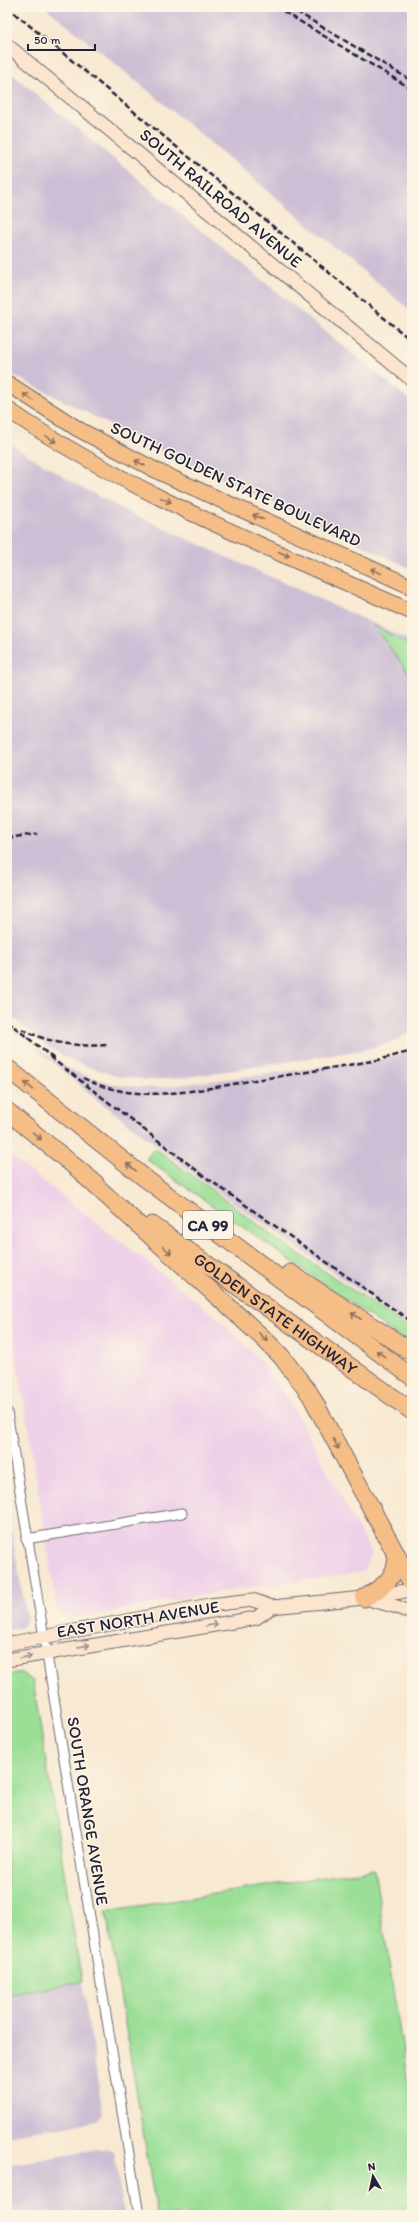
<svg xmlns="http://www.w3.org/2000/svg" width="419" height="2222" font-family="Itim,sans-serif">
	<rect width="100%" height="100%" fill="#fcf5e5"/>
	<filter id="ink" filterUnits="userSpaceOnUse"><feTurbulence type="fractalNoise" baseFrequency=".025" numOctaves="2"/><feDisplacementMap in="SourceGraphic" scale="8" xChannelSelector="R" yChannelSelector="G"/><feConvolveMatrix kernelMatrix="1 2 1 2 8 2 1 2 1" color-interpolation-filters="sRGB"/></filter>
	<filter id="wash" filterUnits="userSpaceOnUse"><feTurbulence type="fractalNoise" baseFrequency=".012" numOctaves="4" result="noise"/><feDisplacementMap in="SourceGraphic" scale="16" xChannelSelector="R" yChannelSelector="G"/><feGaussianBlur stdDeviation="0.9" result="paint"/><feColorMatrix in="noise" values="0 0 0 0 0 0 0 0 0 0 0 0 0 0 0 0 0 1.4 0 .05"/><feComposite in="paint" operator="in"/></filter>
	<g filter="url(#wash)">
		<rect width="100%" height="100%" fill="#f8e9d2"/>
		<polygon fill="#eed0e8" points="7,1153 218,1318 259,1360 294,1409 372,1554 363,1572 200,1595 70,1619 57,1609 7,1295"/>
		<g fill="#ccbed4">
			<polygon points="45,7 412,7 412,312 151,93"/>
			<polygon points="7,70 172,207 412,402 412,569 140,440 11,374 7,370"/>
			<polygon points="7,442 79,486 128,512 412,641 412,1031 395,1041 364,1050 181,1078 148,1080 116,1076 72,1061 47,1046 7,1013"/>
			<polygon points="31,1044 65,1067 84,1075 117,1085 155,1088 369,1061 399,1055 412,1048 412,1327 215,1190 89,1093"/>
			<polygon points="7,1507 27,1619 23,1627 7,1631"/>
			<polygon points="82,1982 103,2114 97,2121 7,2136 7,1995"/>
			<polygon points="109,2148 114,2151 124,2215 7,2215 7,2165"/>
		</g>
		<g fill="#9bdf97" stroke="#5e8069">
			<polygon points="373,625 412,647 412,678"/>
			<polygon points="155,1148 283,1243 412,1330 412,1346 146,1159"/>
			<polygon points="20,1672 33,1681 82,1982 7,1995 7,1675"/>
			<polygon points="374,1869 412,2109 412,2215 157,2215 106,1911"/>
		</g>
	</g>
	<g filter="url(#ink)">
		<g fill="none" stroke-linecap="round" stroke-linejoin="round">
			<defs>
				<g id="street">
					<polyline points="7,1412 139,2215"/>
					<polyline points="26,1539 182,1513"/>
				</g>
				<g id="secondary">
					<polyline points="7,45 412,380"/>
					<polyline points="372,1600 397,1607 412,1613"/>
					<polyline points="7,1644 209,1605 253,1600 272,1607 364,1598 412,1590"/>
					<polyline points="7,1660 256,1618 272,1607"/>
				</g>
				<g id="primary">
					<polyline points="7,383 78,429 159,472 412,587"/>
					<path d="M7 409C132 495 275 550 412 612"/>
				</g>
				<g id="highway">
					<polyline points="7,1068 146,1179 412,1377"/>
					<polyline points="7,1111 95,1183"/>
					<polyline points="86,1177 263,1338 281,1356 310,1394 412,1584"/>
					<path id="s1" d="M152 1225 412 1411"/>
					<polyline points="290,1273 412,1352"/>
					<path d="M364 1598C382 1588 397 1578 397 1555"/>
				</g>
			</defs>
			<use href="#street" stroke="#6d6870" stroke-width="11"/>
			<use href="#secondary" stroke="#6d6870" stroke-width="15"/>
			<use href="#primary" stroke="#6d6870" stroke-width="17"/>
			<use href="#highway" stroke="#6d6870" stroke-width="19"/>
			<use href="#street" stroke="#fff" stroke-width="9"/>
			<use href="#secondary" stroke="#fbe5cf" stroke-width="13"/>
			<use href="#primary" stroke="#f6be87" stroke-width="15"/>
			<use href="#highway" stroke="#f6be87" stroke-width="17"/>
			<g stroke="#22223b" stroke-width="2.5" stroke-dasharray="6 3" stroke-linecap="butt">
				<polyline points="7,7 412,341"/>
				<polyline points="276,7 412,89"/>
				<polyline points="289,7 412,81"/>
				<polyline points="7,838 37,834"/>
				<polyline points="7,1021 54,1059"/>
				<path d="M22 1029C50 1044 78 1047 108 1045"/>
				<polyline points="50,1057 204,1176 412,1322"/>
				<path d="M83 1078C138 1106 197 1090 255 1080 296 1074 337 1067 378 1060L412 1051"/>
			</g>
		</g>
		<defs><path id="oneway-shaft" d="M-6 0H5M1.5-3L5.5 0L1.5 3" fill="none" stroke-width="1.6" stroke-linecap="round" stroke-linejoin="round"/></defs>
		<g stroke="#8c7061">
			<use href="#oneway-shaft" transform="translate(28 397) rotate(-146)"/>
			<use href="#oneway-shaft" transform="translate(51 439) rotate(32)"/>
			<use href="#oneway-shaft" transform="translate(140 463) rotate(-153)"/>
			<use href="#oneway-shaft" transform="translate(166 500) rotate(25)"/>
			<use href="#oneway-shaft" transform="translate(258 517) rotate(-156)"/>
			<use href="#oneway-shaft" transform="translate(284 554) rotate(24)"/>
			<use href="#oneway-shaft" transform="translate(376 571) rotate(-156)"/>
			<use href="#oneway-shaft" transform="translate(29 1086) rotate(-141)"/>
			<use href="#oneway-shaft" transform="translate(37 1136) rotate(40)"/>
			<use href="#oneway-shaft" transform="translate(131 1167) rotate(-142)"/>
			<use href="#oneway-shaft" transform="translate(167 1250) rotate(42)"/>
			<use href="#oneway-shaft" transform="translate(356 1316) rotate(-147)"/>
			<use href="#oneway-shaft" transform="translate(263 1337) rotate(44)"/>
			<use href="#oneway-shaft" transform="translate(381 1354) rotate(-143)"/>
			<use href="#oneway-shaft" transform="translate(336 1444) rotate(62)"/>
		</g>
		<g stroke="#998d8c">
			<use href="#oneway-shaft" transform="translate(212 1625) rotate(-9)"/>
			<use href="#oneway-shaft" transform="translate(84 1646) rotate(-10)"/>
			<use href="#oneway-shaft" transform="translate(26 1657) rotate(-11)"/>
		</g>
	</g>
	<g text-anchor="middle" stroke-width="3" stroke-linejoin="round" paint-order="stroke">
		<rect fill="#fcf5e5" stroke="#63616e" stroke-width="1" x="183" y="1211" width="50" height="28" rx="3"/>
		<g font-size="16" font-weight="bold" fill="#22223b">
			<text x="208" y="1231">CA 99</text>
		</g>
		<g font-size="17" fill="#22223b" stroke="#fcf5e5">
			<text transform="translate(221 198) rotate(40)" y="6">SOUTH RAILROAD AVENUE</text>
			<text transform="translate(236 484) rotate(25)" y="6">SOUTH GOLDEN STATE BOULEVARD</text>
			<text dy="6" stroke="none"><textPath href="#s1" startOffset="152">GOLDEN STATE HIGHWAY</textPath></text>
			<text transform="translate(138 1619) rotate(-9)" y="6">EAST NORTH AVENUE</text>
			<text transform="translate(88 1811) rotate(81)" y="6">SOUTH ORANGE AVENUE</text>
		</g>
	</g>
	<rect width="419" height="2222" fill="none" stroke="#fcf5e5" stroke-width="24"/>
	<g transform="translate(373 2176) rotate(351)" stroke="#fcf5e5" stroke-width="3" paint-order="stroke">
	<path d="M0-3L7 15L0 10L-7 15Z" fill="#22223b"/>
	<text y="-6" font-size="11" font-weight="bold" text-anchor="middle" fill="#22223b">N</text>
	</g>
	<path d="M28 44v6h67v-6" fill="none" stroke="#22223b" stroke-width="2"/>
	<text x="34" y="44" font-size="12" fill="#22223b" stroke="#fcf5e5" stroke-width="3" paint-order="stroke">50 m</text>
</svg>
